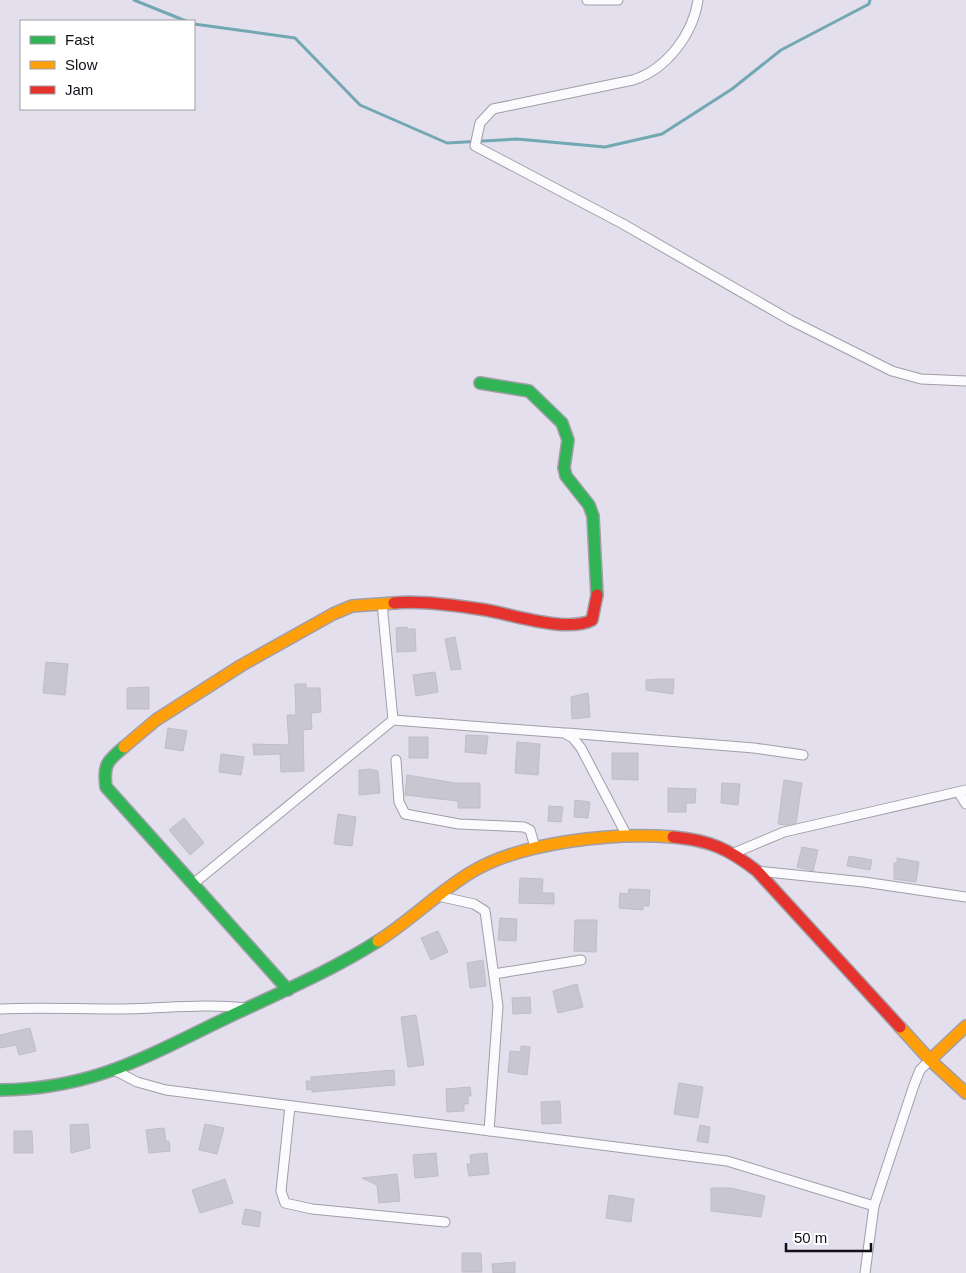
<svg xmlns="http://www.w3.org/2000/svg" width="966" height="1273" font-family="Arial,sans-serif">
	<rect width="100%" height="100%" fill="#e3dfec"/>
	<g fill="none" stroke-linecap="round" stroke-linejoin="round">
		<g stroke="#72a8b2" stroke-width="3">
			<polyline points="134,0 186,21"/>
			<polyline points="194,24 295,38 360,105 447,143 517,139 605,147 662,134 732,89 781,50 869,4 870,0"/>
		</g>
	</g>
	<g fill="#c8c6d1" stroke="#bfbdc8">
		<polygon points="407,627 407,629 415,629 416,651 397,652 396,628"/>
		<polygon points="455,637 461,669 451,670 445,639"/>
		<polygon points="46,662 68,664 65,695 43,693"/>
		<polygon points="435,672 438,692 416,696 413,675"/>
		<polygon points="663,679 674,679 673,694 646,690 646,680"/>
		<polygon points="295,684 306,684 306,688 320,688 321,712 311,713 312,729 303,730 304,771 281,772 280,754 254,755 253,744 289,745 287,715 296,715"/>
		<polygon points="149,687 149,709 127,709 127,688"/>
		<polygon points="588,693 590,717 572,719 571,697"/>
		<polygon points="168,728 187,731 183,751 165,748"/>
		<polygon points="466,735 488,736 486,754 465,752"/>
		<rect x="409" y="737" width="19" height="21"/>
		<polygon points="517,742 540,744 538,775 515,773"/>
		<polygon points="612,753 638,753 638,780 612,779"/>
		<polygon points="221,754 244,757 241,775 219,772"/>
		<polygon points="370,769 378,771 380,793 359,795 359,770"/>
		<polygon points="407,775 455,783 480,783 480,808 458,808 458,801 405,795"/>
		<polygon points="784,780 802,783 796,823 786,825 778,824"/>
		<polygon points="722,783 740,784 738,805 721,803"/>
		<polygon points="668,788 696,789 695,803 686,803 686,812 668,812"/>
		<polygon points="575,800 590,802 588,818 574,817"/>
		<polygon points="549,806 563,807 561,822 548,821"/>
		<polygon points="338,814 356,817 352,846 334,844"/>
		<polygon points="184,818 204,843 190,855 169,830"/>
		<polygon points="802,847 818,850 813,871 797,867"/>
		<polygon points="849,856 872,860 870,870 847,866"/>
		<polygon points="897,858 919,862 916,882 894,879 894,863 897,863"/>
		<polygon points="520,878 543,879 542,893 554,893 554,904 519,903"/>
		<polygon points="629,889 650,890 649,906 643,906 643,910 619,908 620,893 628,894"/>
		<polygon points="500,918 517,919 516,941 498,940"/>
		<polygon points="575,920 597,920 596,952 574,951"/>
		<polygon points="438,931 448,952 431,960 421,938"/>
		<polygon points="483,960 486,986 470,988 467,963"/>
		<polygon points="577,984 583,1007 558,1013 553,991"/>
		<polygon points="530,997 531,1013 513,1014 512,998"/>
		<polygon points="416,1015 424,1065 408,1067 401,1017"/>
		<polygon points="30,1028 36,1051 19,1055 16,1045 0,1048 0,1035"/>
		<polygon points="521,1046 530,1047 527,1075 508,1072 510,1051 521,1052"/>
		<polygon points="394,1070 395,1085 312,1092 312,1089 307,1090 306,1081 311,1081 311,1077"/>
		<polygon points="679,1083 703,1087 698,1118 674,1114"/>
		<polygon points="470,1087 471,1096 468,1096 468,1104 464,1104 464,1111 447,1112 446,1089"/>
		<polygon points="560,1101 561,1123 542,1124 541,1102"/>
		<polygon points="88,1124 90,1148 71,1153 70,1125"/>
		<polygon points="205,1124 224,1128 217,1154 199,1150"/>
		<polygon points="700,1125 710,1127 708,1143 697,1141"/>
		<polygon points="164,1128 166,1142 169,1141 170,1151 149,1153 146,1130"/>
		<polygon points="14,1131 32,1131 33,1153 14,1153"/>
		<polygon points="436,1153 438,1176 415,1178 413,1155"/>
		<polygon points="487,1153 489,1174 469,1176 467,1164 471,1164 470,1155"/>
		<polygon points="397,1174 400,1201 379,1203 377,1185 362,1178"/>
		<polygon points="225,1179 233,1203 200,1213 192,1190"/>
		<polygon points="711,1188 731,1188 765,1196 761,1217 711,1211"/>
		<polygon points="609,1195 634,1199 631,1222 606,1218"/>
		<polygon points="245,1209 261,1212 259,1227 242,1224"/>
		<polygon points="462,1253 481,1253 482,1272 462,1272"/>
		<polygon points="515,1262 515,1273 493,1273 492,1264"/>
	</g>
	<g fill="none" stroke-linecap="round" stroke-linejoin="round">
		<defs>
			<g id="street">
				<polyline points="587,0 618,0"/>
				<path d="M698 0C693 34 667 69 633 80L493 109 480 123 475 146 623 224 790 320 892 371 921 379 966 381"/>
				<polyline points="382,603 393,720"/>
				<polyline points="567,733 754,748 803,755"/>
				<polyline points="396,760 399,802 405,814 459,824 524,827 530,830 535,847"/>
				<polyline points="959,793 966,804"/>
				<polyline points="734,853 784,832 966,790"/>
				<polyline points="757,871 864,882 966,897"/>
				<polyline points="193,884 393,720 564,733 573,738 581,748 627,836"/>
				<polyline points="438,896 474,904 485,911 498,1006 489,1131"/>
				<polyline points="494,974 581,960"/>
				<path d="M0 1009C39 1007 77 1009 116 1009 160 1009 203 1003 247 1008"/>
				<polyline points="116,1071 137,1082 166,1090 727,1161 874,1206"/>
				<polyline points="290,1106 281,1191 285,1203 312,1209 445,1222"/>
				<polyline points="865,1273 874,1206 914,1085 920,1070 930,1060"/>
			</g>
			<g id="fast">
				<polyline points="480,383 529,391 562,423 568,440 564,468 566,476 589,505 593,516 597,595"/>
				<path d="M124 747C107 761 103 765 106 787L288 990"/>
				<path d="M0 1090C98 1089 154 1052 239 1012 286 990 334 969 378 941"/>
			</g>
			<g id="slow">
				<polyline points="124,747 156,720 242,665 333,614 352,606 394,603"/>
				<path d="M378 941C410 921 437 893 470 873 520 842 614 832 673 837"/>
				<polyline points="900,1027 930,1060 966,1093"/>
				<polyline points="930,1060 966,1026"/>
			</g>
			<g id="jam">
				<path d="M394 603C419 600 461 606 486 610 514 615 568 633 592 620L597 595"/>
				<path d="M673 837C709 840 729 849 757 871L900 1027"/>
			</g>
		</defs>
		<use href="#street" stroke="#a19ea8" stroke-width="11"/>
		<use href="#fast" stroke="#a19ea8" stroke-width="14"/>
		<use href="#slow" stroke="#a19ea8" stroke-width="14"/>
		<use href="#jam" stroke="#a19ea8" stroke-width="14"/>
		<use href="#street" stroke="#fbfafc" stroke-width="9"/>
		<use href="#fast" stroke="#30b455" stroke-width="11"/>
		<use href="#slow" stroke="#ff9f0a" stroke-width="11"/>
		<use href="#jam" stroke="#e5322d" stroke-width="11"/>
	</g>
	<rect x="20" y="20" width="175" height="90" fill="#ffffff" stroke="#a19fa3"/>
	<rect x="30" y="36" width="25" height="8" fill="#30b455" stroke="#a19fa3"/>
	<text x="65" y="45" font-size="15" fill="#131018">Fast</text>
	<rect x="30" y="61" width="25" height="8" fill="#ff9f0a" stroke="#a19fa3"/>
	<text x="65" y="70" font-size="15" fill="#131018">Slow</text>
	<rect x="30" y="86" width="25" height="8" fill="#e5322d" stroke="#a19fa3"/>
	<text x="65" y="95" font-size="15" fill="#131018">Jam</text>
	<path d="M786 1243v8h85v-8" fill="none" stroke="#131018" stroke-width="2.5"/>
	<text x="794" y="1243" font-size="15" fill="#131018" stroke="#ffffff" stroke-width="4" paint-order="stroke">50 m</text>
</svg>
